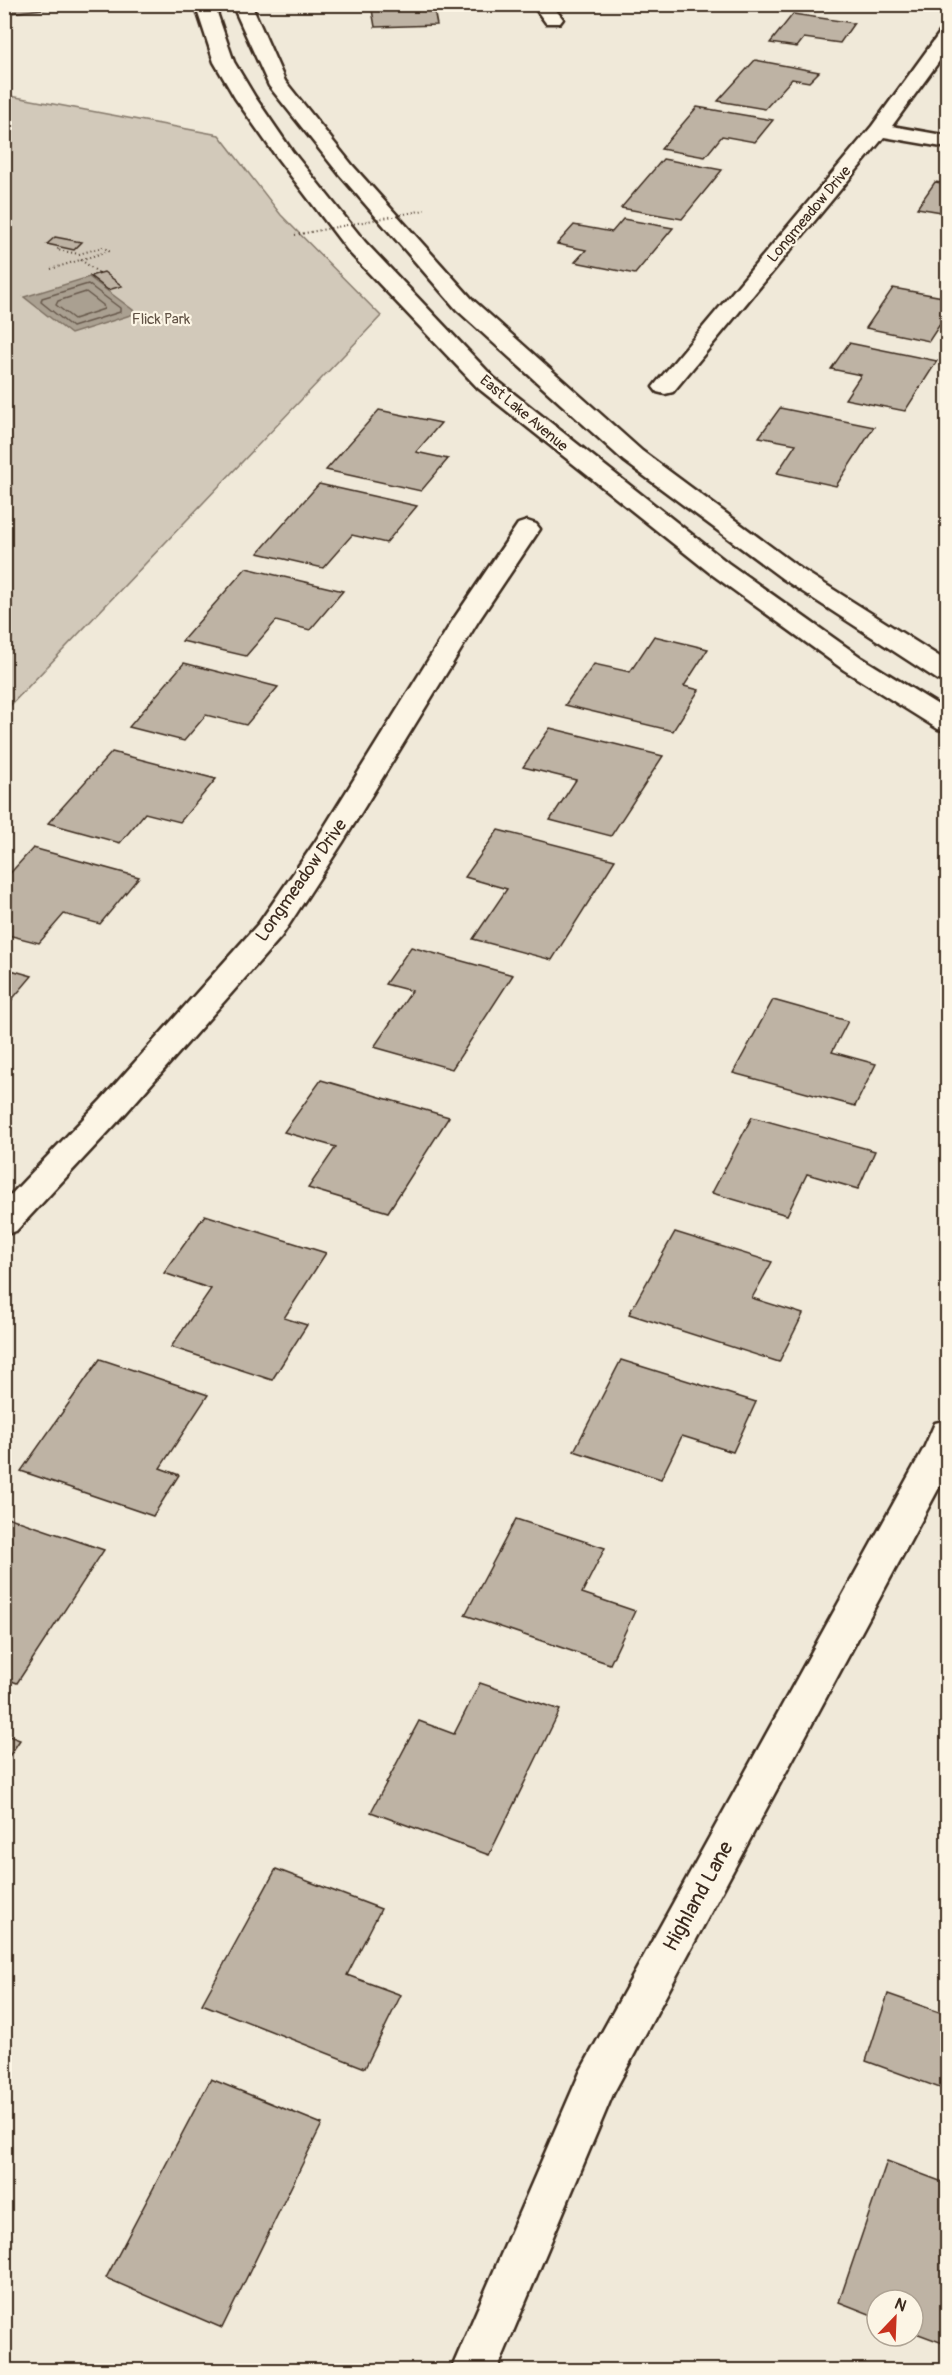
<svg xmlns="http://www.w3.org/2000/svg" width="952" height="2375" font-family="Pangolin,sans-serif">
	<rect width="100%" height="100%" fill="#f0e9d9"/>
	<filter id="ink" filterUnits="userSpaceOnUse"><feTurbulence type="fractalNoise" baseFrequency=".0167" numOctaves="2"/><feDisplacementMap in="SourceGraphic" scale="12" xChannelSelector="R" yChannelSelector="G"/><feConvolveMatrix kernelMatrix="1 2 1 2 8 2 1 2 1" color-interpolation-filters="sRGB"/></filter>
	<g filter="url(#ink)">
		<polygon fill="#d2c9ba" stroke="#867a6c" stroke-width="1.5" points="5,95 219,135 281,215 381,316 5,711"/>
		<polygon fill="#aaa091" stroke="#7e7163" stroke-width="1.5" points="89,277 137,313 71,334 24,297"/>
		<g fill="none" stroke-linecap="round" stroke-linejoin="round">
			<g stroke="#67594c" stroke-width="1.5">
				<polygon points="88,284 120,308 120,312 72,327 41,302 42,298"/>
				<polygon points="86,292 103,305 104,309 74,319 56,305 58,301"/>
			</g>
		</g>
		<g fill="#beb3a4" stroke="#3b2a1e" stroke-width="1.5">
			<polygon points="7,4 67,4 68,6 11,13"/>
			<polygon points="371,4 433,4 437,25 375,27"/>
			<polygon points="793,14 854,23 840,43 804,38 797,47 770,43"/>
			<polygon points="755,60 819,72 809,82 792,79 765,109 718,101"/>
			<polygon points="697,107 773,120 755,142 722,136 705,157 661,149"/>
			<polygon points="663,159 722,170 682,219 621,208"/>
			<polygon points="935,182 948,184 948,213 917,208"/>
			<polygon points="623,219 673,228 635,274 575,262 586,250 557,244 574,225 612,232"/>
			<polygon points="55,237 76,241 82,242 74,250 47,244"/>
			<polygon points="104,272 122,286 108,290 90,276"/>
			<polygon points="893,288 948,298 948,312 929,341 866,328"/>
			<polygon points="849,343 937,361 905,411 845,399 861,375 831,369"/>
			<polygon points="780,408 874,427 836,486 777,473 796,444 759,437"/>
			<polygon points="379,410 441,423 416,452 448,459 421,491 326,470"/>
			<polygon points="319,484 417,506 386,543 352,535 323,568 258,553"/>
			<polygon points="246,568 343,591 310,630 276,621 246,656 182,641"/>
			<polygon points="654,636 708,649 684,686 699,690 673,731 565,705 594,664 630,672"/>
			<polygon points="184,663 278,687 246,725 206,715 184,741 129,727"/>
			<polygon points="550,728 663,756 611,836 550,820 576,780 523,767"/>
			<polygon points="112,752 216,779 180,822 145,813 120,843 48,823"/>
			<polygon points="498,830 615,860 552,960 473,939 507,889 465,877"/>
			<polygon points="33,848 139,877 100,924 64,914 39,943 4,934 4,880"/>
			<polygon points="411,947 513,975 452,1069 374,1047 412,991 385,984"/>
			<polygon points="4,968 32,976 4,1009"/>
			<polygon points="773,1000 848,1021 832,1052 876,1064 855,1106 733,1073"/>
			<polygon points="321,1080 449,1117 388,1212 308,1188 336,1147 284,1132"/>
			<polygon points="752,1117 875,1151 858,1189 807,1174 787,1215 712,1193"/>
			<polygon points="205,1215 326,1253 284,1318 307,1325 272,1380 171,1347 211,1289 164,1273"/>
			<polygon points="675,1232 772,1262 752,1298 803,1314 779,1362 629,1314"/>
			<polygon points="100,1359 208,1395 160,1468 179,1475 153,1516 21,1471"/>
			<polygon points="621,1360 756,1402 733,1452 682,1436 661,1479 574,1451"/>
			<polygon points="4,1516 104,1550 17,1683 4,1678"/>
			<polygon points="516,1519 605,1548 582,1593 635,1611 610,1664 465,1615"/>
			<polygon points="480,1683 560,1710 489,1855 371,1812 419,1721 454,1734"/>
			<polygon points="4,1734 20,1740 4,1764"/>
			<polygon points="276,1869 381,1909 347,1975 401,1995 365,2068 202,2004"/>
			<polygon points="888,1994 948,2015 948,2091 866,2061"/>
			<polygon points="211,2079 322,2124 222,2328 106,2278"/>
			<polygon points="887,2161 948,2184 948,2345 913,2332 913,2300 877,2300 877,2317 839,2302"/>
		</g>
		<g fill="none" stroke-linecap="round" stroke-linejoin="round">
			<defs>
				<g id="minor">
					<polygon points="532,4 551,4 563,19 560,23 546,23"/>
					<polygon points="948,29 948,49 892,126 948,136 948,148 884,137 673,392 665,394 657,392 653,387 657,382 872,126 941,31"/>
					<polygon points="527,521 536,524 540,529 479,620 343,842 281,937 124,1115 16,1231 4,1235 4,1202 102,1099 259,923 315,842 453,620 518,524"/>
					<polygon points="948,1420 948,1471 613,2094 497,2370 451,2370 581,2070 924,1448 935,1423"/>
				</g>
				<g id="major">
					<polygon points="195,4 214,4 234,62 255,97 292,151 365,242 494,378 728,563 862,658 948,711 948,731 938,729 844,670 710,573 478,388 349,252 278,159 235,98 214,62"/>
					<polygon points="232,4 251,4 285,81 353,166 473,300 642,451 801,569 948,662 948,682 938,680 783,579 624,461 457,310 339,174 269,86"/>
				</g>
			</defs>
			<use href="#minor" stroke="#3b2a1e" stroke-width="5"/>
			<use href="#major" stroke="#3b2a1e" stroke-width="5"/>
			<g stroke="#3b2a1e" stroke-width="2" stroke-dasharray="1 3" stroke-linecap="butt">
				<polyline points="81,260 99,273"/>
				<polyline points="51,269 109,251 103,247 79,254 57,250 60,247"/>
			</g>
			<use href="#minor" fill="#fcf5e5" fill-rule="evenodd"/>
			<use href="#major" fill="#fcf5e5" fill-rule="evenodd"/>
			<polyline stroke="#3b2a1e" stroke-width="2" stroke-dasharray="1 3" stroke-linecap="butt" points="295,235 425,210"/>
		</g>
	</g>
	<g text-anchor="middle" stroke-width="4.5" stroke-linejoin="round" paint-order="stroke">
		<g font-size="15" fill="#3b2a1e" stroke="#fcf5e5">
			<text transform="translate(809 214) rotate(-50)" y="5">Longmeadow Drive</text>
			<text transform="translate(524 413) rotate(40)" y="5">East Lake Avenue</text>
		</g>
		<g font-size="15" fill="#615245" stroke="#fcf5e5">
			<text x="161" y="324">Flick Park</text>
		</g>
		<g font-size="18" fill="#3b2a1e" stroke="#fcf5e5">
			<text transform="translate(301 880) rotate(-55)" y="6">Longmeadow Drive</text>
		</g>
		<g font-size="21" fill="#3b2a1e" stroke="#fcf5e5">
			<text transform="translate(698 1896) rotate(-61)" y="7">Highland Lane</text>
		</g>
	</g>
	<rect width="952" height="2375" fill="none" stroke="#fcf5e5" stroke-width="24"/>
	<rect x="12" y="12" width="928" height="2351" fill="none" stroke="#3b2a1e" stroke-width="2" filter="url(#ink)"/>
	<g transform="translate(895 2318) rotate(23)"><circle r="28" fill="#fcf5e5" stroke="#afa495" stroke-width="1.5"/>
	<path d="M0-4.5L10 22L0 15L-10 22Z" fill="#c8321e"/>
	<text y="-9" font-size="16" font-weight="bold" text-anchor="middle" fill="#3b2a1e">N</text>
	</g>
</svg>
